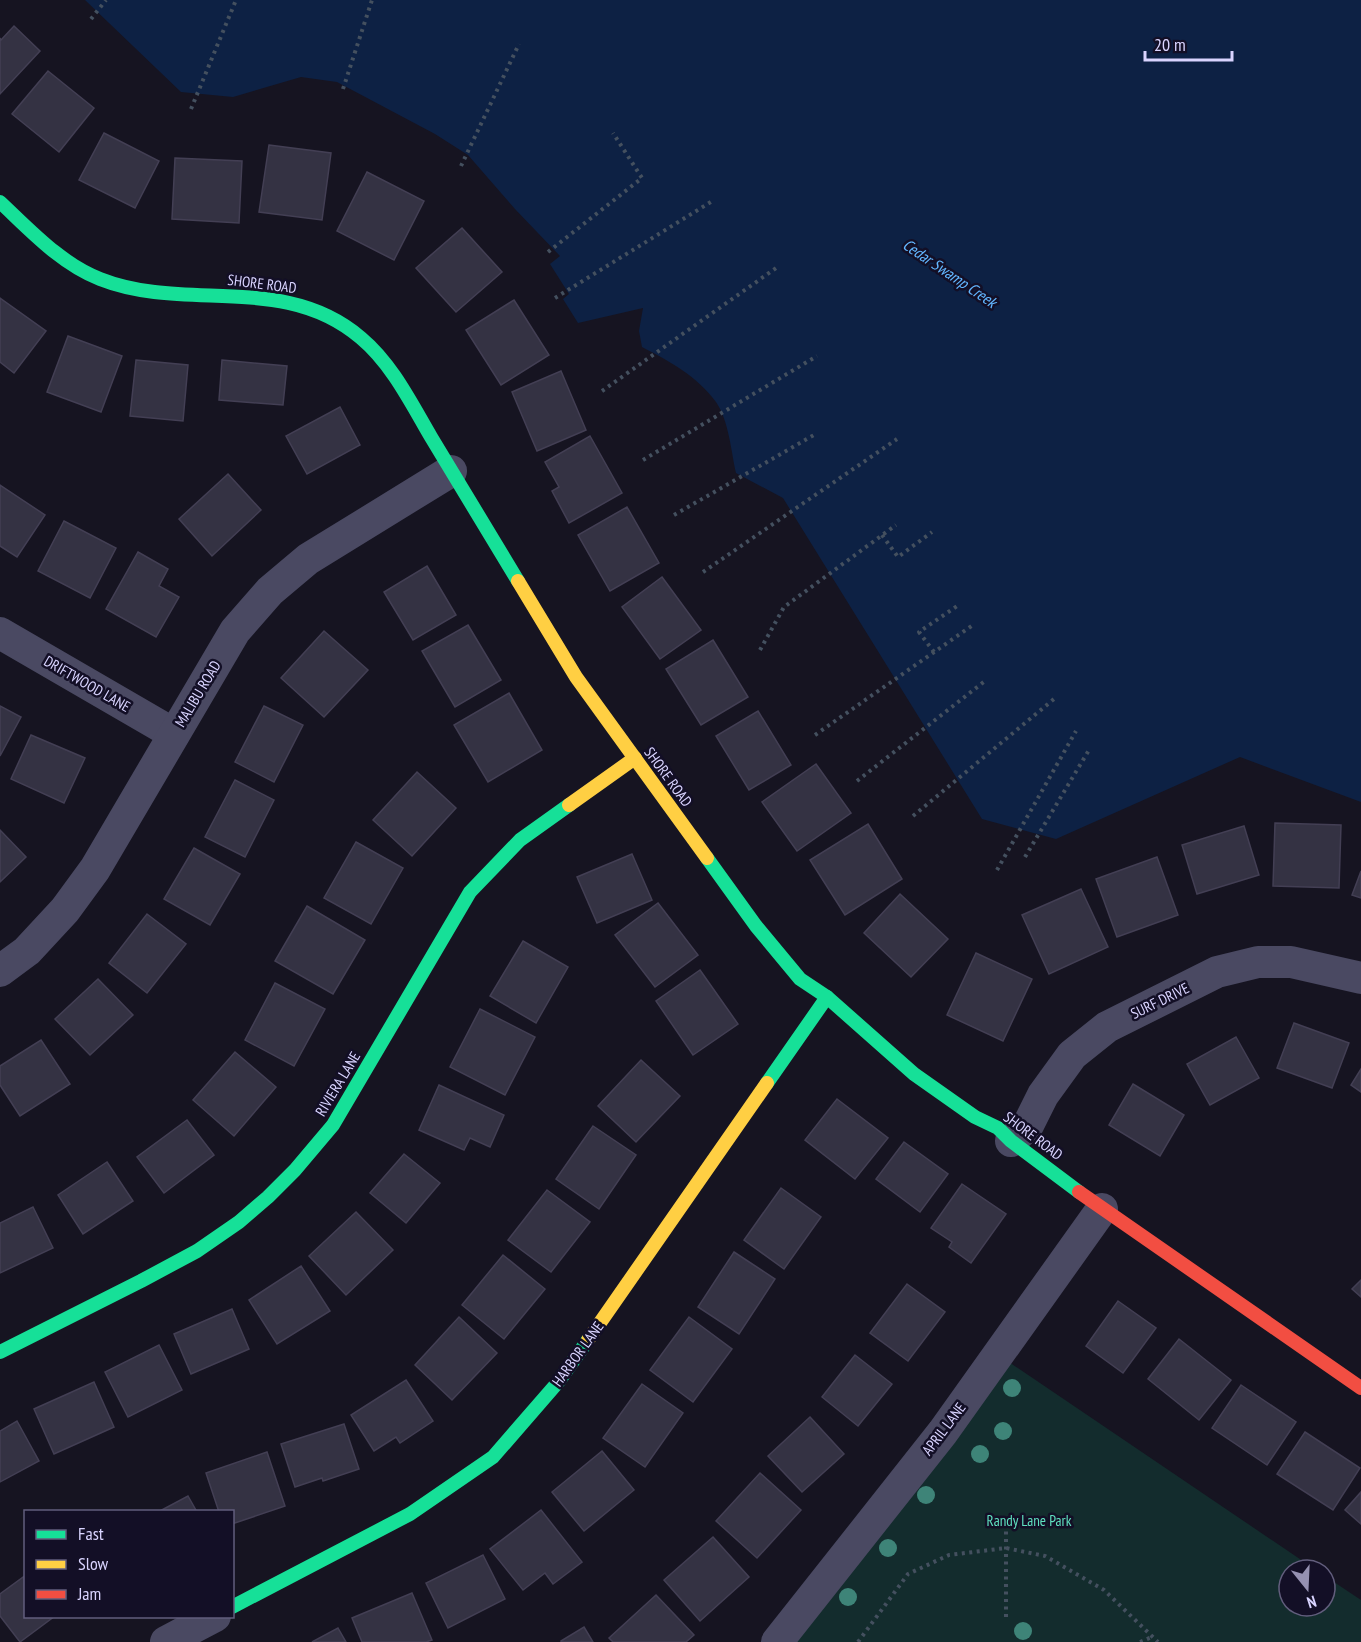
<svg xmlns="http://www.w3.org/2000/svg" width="1361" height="1642" font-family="'PT Sans Narrow',sans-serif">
	<rect width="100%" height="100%" fill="#161421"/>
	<polygon fill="#132c2d" points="1003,1358 1316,1570 1289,1570 1289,1606 1325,1606 1325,1576 1361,1600 1361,1642 781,1642"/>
	<path fill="#0d2144" d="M85 0H1361V802L1240 757 1056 839 982 819 783 498 736 473C731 451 729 421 716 402 697 376 669 361 642 347L639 331 643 308 578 323 563 299 569 294 550 264 560 256 515 209 468 155 435 134 337 82 301 77 233 97 181 92Z"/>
	<g fill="#343243" stroke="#433f54" stroke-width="1.5">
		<polygon points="14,26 40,51 0,94 0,38 1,40"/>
		<polygon points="48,71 94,108 59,152 12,114"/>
		<polygon points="104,133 159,161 135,208 79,180"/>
		<polygon points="269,145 331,153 322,220 259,212"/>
		<polygon points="175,158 242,161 239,223 172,219"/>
		<polygon points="367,172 424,201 394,260 337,231"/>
		<polygon points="462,228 502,272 456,312 416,268"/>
		<polygon points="0,298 46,331 14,373 0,362"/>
		<polygon points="514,300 549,355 501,385 466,330"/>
		<polygon points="68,336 122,356 101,412 47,392"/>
		<polygon points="136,360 188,365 183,421 130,416"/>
		<polygon points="222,360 287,366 283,405 219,400"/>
		<polygon points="561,371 586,430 537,451 512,392"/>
		<polygon points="340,407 360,445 307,474 286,436"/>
		<polygon points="590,436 622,493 569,523 552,491 559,487 545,462"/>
		<polygon points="228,474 261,510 212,556 179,519"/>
		<polygon points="0,485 45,515 17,557 0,546"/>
		<polygon points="627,507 659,563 610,591 578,535"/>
		<polygon points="64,521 116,548 90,598 38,571"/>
		<polygon points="138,552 168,569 159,586 179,597 156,637 106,609"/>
		<polygon points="427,566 456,615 413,640 384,592"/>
		<polygon points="662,577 701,630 660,659 622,607"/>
		<polygon points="468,625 501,680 455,707 422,651"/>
		<polygon points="324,631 368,670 324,717 281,678"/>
		<polygon points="713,640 748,697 701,725 666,669"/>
		<polygon points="509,693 542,750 488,782 454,725"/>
		<polygon points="0,706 21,717 0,756"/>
		<polygon points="264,706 303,725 274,782 235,762"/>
		<polygon points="758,711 791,765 749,790 716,736"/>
		<polygon points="31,735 85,758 64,803 11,779"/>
		<polygon points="816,764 851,813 797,851 762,802"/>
		<polygon points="417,772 456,808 412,856 373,820"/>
		<polygon points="235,780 274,800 245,857 205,837"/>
		<polygon points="1275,823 1341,825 1339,888 1273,886"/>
		<polygon points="868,824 902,879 845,915 810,860"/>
		<polygon points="1244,826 1259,875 1197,894 1182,845"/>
		<polygon points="0,830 26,857 0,882"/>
		<polygon points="356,842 403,868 371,924 324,898"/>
		<polygon points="194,848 240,874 210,925 164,899"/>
		<polygon points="632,854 652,900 597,923 577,877"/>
		<polygon points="1157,857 1178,915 1117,937 1096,879"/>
		<polygon points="1361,871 1361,898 1352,895"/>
		<polygon points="1081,889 1108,947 1049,974 1022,915"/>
		<polygon points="900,894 948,939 911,977 864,933"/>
		<polygon points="658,903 698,955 655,987 615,935"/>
		<polygon points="307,906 365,940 333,994 275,961"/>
		<polygon points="147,914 186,944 147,993 109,963"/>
		<polygon points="523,941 568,967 536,1023 490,996"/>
		<polygon points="976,953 1032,979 1003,1041 947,1015"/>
		<polygon points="700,970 738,1024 693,1055 656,1001"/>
		<polygon points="98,979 133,1015 90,1055 55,1019"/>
		<polygon points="275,983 325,1009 294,1066 245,1040"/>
		<polygon points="480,1009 535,1037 505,1095 450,1067"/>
		<polygon points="1294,1023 1349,1043 1332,1088 1277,1068"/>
		<polygon points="1236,1037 1259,1078 1210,1105 1187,1064"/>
		<polygon points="41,1040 70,1084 20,1116 0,1085 0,1066"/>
		<polygon points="235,1052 276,1087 234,1136 193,1100"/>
		<polygon points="641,1060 680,1096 636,1142 598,1106"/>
		<polygon points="1361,1069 1361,1092 1351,1085"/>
		<polygon points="1133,1084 1184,1115 1160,1156 1109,1125"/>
		<polygon points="439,1085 504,1115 490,1147 470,1138 464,1150 419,1130"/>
		<polygon points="837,1099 888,1138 855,1179 805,1140"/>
		<polygon points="187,1120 214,1155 164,1193 137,1157"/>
		<polygon points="593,1126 636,1155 599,1209 556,1179"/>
		<polygon points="904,1142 948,1174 920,1212 876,1179"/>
		<polygon points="404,1154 440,1183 406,1223 370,1193"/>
		<polygon points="107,1162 133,1201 83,1234 58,1195"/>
		<polygon points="962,1184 1006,1214 971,1263 949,1247 952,1242 931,1228"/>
		<polygon points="781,1188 821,1217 784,1269 744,1240"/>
		<polygon points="547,1190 590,1222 551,1272 508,1240"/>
		<polygon points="33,1207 53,1248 0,1273 0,1223"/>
		<polygon points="356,1212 393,1250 346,1295 309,1256"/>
		<polygon points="734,1252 775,1279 739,1334 698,1307"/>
		<polygon points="503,1255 545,1289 504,1339 462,1305"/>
		<polygon points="301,1266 330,1311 277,1344 249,1300"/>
		<polygon points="1361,1280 1361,1297 1352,1289"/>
		<polygon points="907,1284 945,1312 908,1361 870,1333"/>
		<polygon points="1118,1301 1156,1328 1123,1373 1086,1346"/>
		<polygon points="232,1309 249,1349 191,1374 174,1334"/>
		<polygon points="459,1317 497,1353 452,1400 415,1365"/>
		<polygon points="689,1317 732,1349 693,1402 650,1370"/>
		<polygon points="1179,1339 1231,1380 1199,1420 1148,1379"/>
		<polygon points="159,1345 182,1390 128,1417 105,1372"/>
		<polygon points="855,1355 892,1384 858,1426 822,1397"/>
		<polygon points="406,1380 433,1421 400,1443 396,1437 374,1451 351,1415"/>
		<polygon points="94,1382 114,1427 54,1454 34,1409"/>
		<polygon points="642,1384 683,1413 645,1467 603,1438"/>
		<polygon points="1241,1385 1296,1422 1267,1465 1212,1428"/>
		<polygon points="810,1417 844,1454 802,1492 768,1456"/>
		<polygon points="17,1421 39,1461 0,1482 0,1431"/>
		<polygon points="344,1424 359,1469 323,1481 322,1478 295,1487 281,1444"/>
		<polygon points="1305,1432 1360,1468 1333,1510 1277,1474"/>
		<polygon points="602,1451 634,1490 584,1531 552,1492"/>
		<polygon points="267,1452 285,1506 232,1524 232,1512 219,1512 206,1473"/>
		<polygon points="760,1473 801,1510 757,1558 716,1521"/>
		<polygon points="1361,1492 1361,1524 1345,1510"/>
		<polygon points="188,1496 197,1512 158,1512"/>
		<polygon points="541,1510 582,1562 553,1584 545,1573 523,1590 490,1549"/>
		<polygon points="713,1537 749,1577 700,1621 664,1580"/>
		<polygon points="483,1555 505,1599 448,1628 426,1583"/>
		<polygon points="26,1575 26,1616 55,1616 20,1642 0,1616 0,1594"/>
		<polygon points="412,1593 432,1640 426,1642 362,1642 352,1618"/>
		<polygon points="656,1595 694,1635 686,1642 613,1642 609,1638"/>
		<polygon points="584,1627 593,1642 561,1642 561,1641"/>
		<polygon points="338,1628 346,1642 312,1642"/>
	</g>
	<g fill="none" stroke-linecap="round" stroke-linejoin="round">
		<g stroke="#44505f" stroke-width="4" stroke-dasharray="3 4.5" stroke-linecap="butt">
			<polyline points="91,19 106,0"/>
			<polyline points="343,89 372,0"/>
			<polyline points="191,109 236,0"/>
			<polyline points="461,166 519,44"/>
			<polyline points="548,252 642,178 613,133"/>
			<polyline points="555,298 714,200"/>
			<polyline points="602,391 776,268"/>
			<polyline points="643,460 817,356"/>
			<polyline points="674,515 814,435"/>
			<polyline points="882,535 898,557 932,532"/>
			<polyline points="703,572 897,439"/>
			<polyline points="760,650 784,607 896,525"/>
			<polyline points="934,652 919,632 960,604"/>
			<polyline points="815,735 973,625"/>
			<polyline points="857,781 985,681"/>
			<polyline points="913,816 1054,699"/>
			<polyline points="1025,857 1089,750"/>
			<polyline points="997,870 1076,731"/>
			<polyline points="1006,1617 1006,1528"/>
			<polyline points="858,1642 908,1574 949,1555 1006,1548 1045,1556 1104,1590 1158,1642"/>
			<polyline points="1140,1642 1152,1637"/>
		</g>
		<g stroke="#4a4962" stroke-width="32">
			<polyline points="0,633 174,734"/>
			<polyline points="0,971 27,951 65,910 95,869 235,631 270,591 308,559 451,471"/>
			<polyline points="1011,1141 1028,1125 1043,1095 1072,1055 1107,1027 1217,972 1258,962 1291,962 1361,978"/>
			<polyline points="166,1642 215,1616"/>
			<polyline points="777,1642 943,1432 1102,1209"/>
		</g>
		<g stroke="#16e098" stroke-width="14">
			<path d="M0 202C30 230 61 264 100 279 186 313 284 272 361 338 392 364 411 403 431 437 460 485 489 533 518 581"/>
			<polyline points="707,858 756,926 800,979 827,997 914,1074 975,1117 998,1128 1011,1141 1079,1192"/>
			<polyline points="767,1083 827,997"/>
			<polyline points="0,1352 141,1281 197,1251 239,1222 268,1197 295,1170 333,1125 470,892 520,840 569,805"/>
			<polyline points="232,1607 410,1514 493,1457 559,1381 588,1340"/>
		</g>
		<g stroke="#ffcf43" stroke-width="14">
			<polyline points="518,581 576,677 707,858"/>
			<polyline points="569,805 635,758"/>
			<polyline points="588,1340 767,1083"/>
		</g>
		<polyline stroke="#f24e42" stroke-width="14" points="1079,1192 1361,1388"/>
	</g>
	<g fill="#3e8478">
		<circle cx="1012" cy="1388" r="9"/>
		<circle cx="1003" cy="1431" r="9"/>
		<circle cx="980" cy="1454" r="9"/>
		<circle cx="926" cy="1495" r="9"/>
		<circle cx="888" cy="1548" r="9"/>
		<circle cx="848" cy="1597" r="9"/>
		<circle cx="1023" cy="1631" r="9"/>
	</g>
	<g text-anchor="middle" stroke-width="5" stroke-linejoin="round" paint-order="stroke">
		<g font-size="15" fill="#d9d4ff" stroke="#130f26">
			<text transform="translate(262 284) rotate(7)" y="5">SHORE ROAD</text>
			<text transform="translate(87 684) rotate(30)" y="5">DRIFTWOOD LANE</text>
			<text transform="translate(198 694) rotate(-59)" y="5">MALIBU ROAD</text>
			<text transform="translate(668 777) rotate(54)" y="5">SHORE ROAD</text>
			<text transform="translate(1160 1001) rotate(-26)" y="5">SURF DRIVE</text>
			<text transform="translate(338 1084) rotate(-59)" y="5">RIVIERA LANE</text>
			<text transform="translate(1033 1136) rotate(37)" y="5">SHORE ROAD</text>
			<text transform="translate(578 1354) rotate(-54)" y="5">HARBOR LANE</text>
			<text transform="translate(944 1429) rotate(-53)" y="5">APRIL LANE</text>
		</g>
		<g font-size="15" fill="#5fe0c0" stroke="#130f26">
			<text x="1029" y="1526">Randy Lane Park</text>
		</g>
		<g font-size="16" font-style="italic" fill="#62b6ff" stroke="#130f26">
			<text transform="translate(950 273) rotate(34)" y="6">Cedar Swamp Creek</text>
		</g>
	</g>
	<rect x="24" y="1510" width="210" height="108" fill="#130f26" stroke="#625e7d" stroke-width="1.5"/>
	<rect x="36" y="1530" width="30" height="9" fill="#16e098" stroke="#625e7d" stroke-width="1.5"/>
	<text x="78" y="1540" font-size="18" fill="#d9d4ff">Fast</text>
	<rect x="36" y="1560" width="30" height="9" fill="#ffcf43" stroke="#625e7d" stroke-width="1.5"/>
	<text x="78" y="1570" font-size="18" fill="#d9d4ff">Slow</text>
	<rect x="36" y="1590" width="30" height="9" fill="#f24e42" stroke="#625e7d" stroke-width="1.5"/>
	<text x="78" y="1600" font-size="18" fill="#d9d4ff">Jam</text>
	<g transform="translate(1307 1588) rotate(162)"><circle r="28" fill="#130f26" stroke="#625e7d" stroke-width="1.5"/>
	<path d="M0-4.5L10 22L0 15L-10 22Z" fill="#9591b1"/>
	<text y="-9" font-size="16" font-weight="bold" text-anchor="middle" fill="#d9d4ff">N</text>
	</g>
	<path d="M1145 51v9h87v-9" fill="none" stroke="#d9d4ff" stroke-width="3"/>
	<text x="1154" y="51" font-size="18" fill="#d9d4ff" stroke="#130f26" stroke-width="4.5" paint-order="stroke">20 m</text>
</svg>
